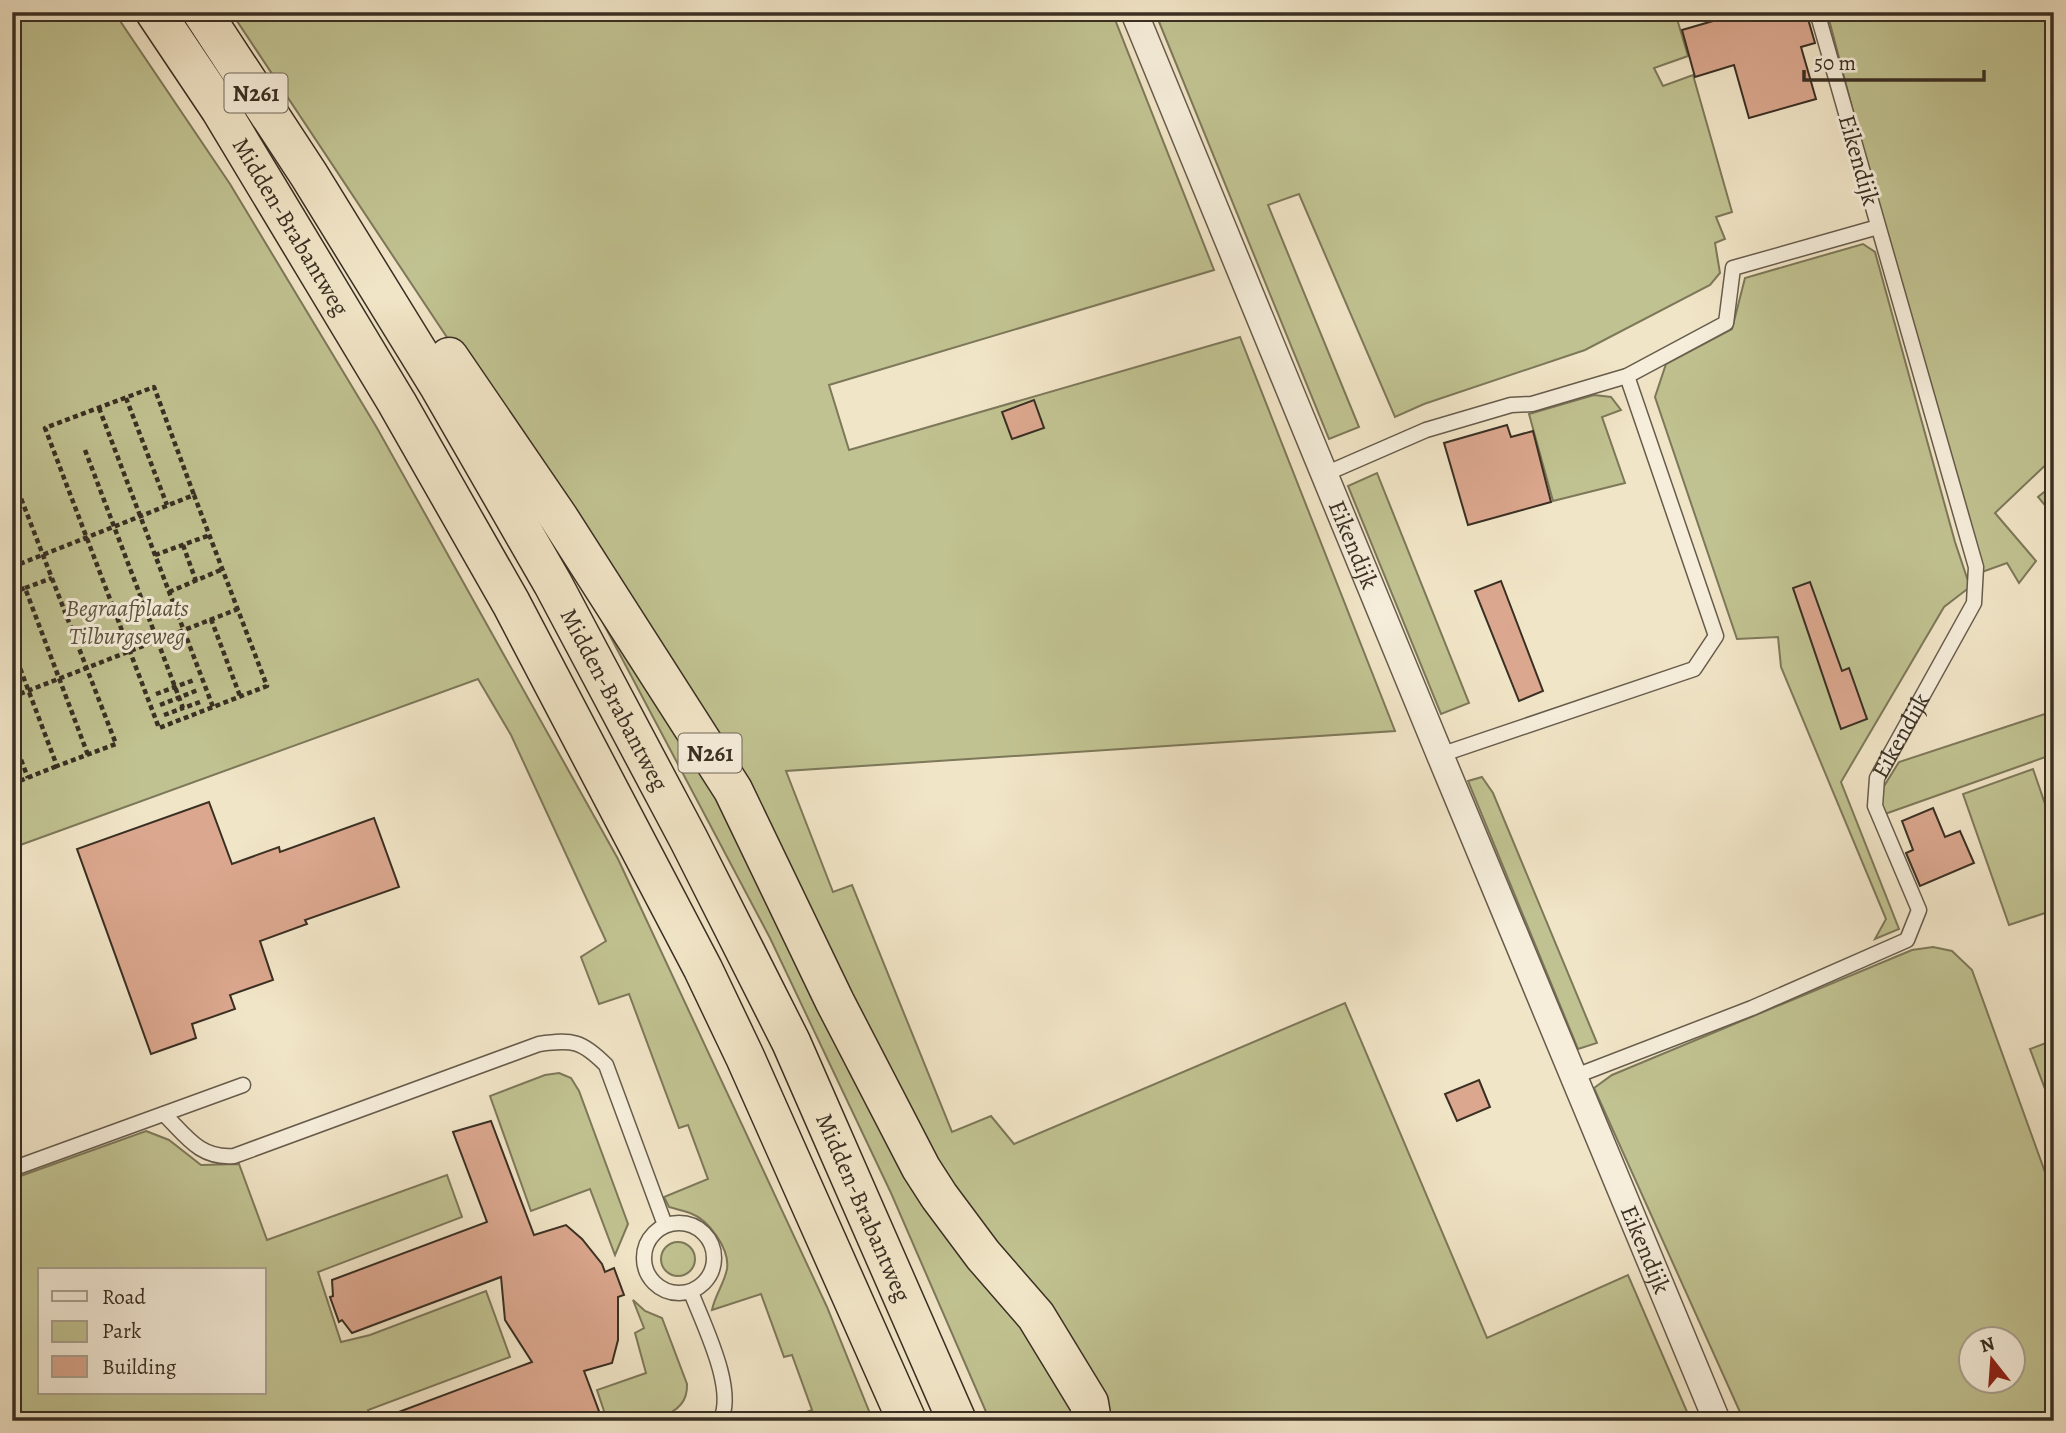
<svg xmlns="http://www.w3.org/2000/svg" width="2066" height="1433" font-family="Alegreya,serif">
	<rect width="100%" height="100%" fill="#f1e5c7"/>
	<filter id="stains"><feTurbulence type="fractalNoise" baseFrequency=".00286" numOctaves="4"/><feColorMatrix values="0 0 0 0 .2 0 0 0 0 .09 0 0 0 0 .02 0 0 0 .5 -.17"/></filter>
	<radialGradient id="worn" r=".72"><stop offset=".6" stop-color="#630" stop-opacity="0"/><stop offset="1" stop-color="#630" stop-opacity=".3"/></radialGradient>
	<g fill="#c1c291" stroke="#7d785a" stroke-width="2" fill-rule="evenodd">
		<path d="M12 12H114L230 184 377 428 618 859 827 1307 873 1421H784L812 1410 792 1355 784 1357 761 1294 712 1310C715 1295 724 1284 727 1269 730 1249 709 1220 690 1213 684 1211 676 1209 669 1207L664 1197 708 1179 688 1125 679 1128 629 994 599 1004 581 957 606 941 511 735 478 679 12 848Z"/>
		<polygon points="231,12 1112,12 1214,270 829,385 849,450 1240,337 1395,731 786,771 833,892 852,885 952,1132 991,1116 1014,1144 1345,1003 1487,1338 1628,1275 1691,1421 1104,1421 981,1237 547,488"/>
		<polygon points="1155,12 1675,12 1688,56 1654,68 1663,86 1693,75 1732,212 1716,217 1725,239 1715,243 1720,273 1710,285 1585,350 1424,404 1395,417 1299,194 1268,205 1359,427 1329,439"/>
		<polygon points="1827,12 2054,12 2054,457 1995,513 2036,561 2019,583 2007,563 1971,576 1912,336"/>
		<polygon points="1863,244 1875,252 1955,542 1970,587 1944,607 1841,782 1899,929 1875,939 1886,919 1781,667 1778,637 1737,639 1655,397 1666,364 1732,329 1745,278"/>
		<polygon points="1594,395 1611,397 1621,410 1602,417 1625,483 1553,501 1529,414"/>
		<polygon points="1377,473 1469,703 1441,714 1348,486"/>
		<polygon points="2054,484 2054,516 2038,497"/>
		<polygon points="558,529 1041,1339 1076,1421 990,1421 891,1193 770,938 555,532"/>
		<polygon points="2054,711 2054,754 1882,815 1881,791 1899,762"/>
		<polygon points="2033,769 2054,830 2054,910 2009,925 1963,794"/>
		<polygon points="1482,777 1493,793 1597,1043 1578,1049 1468,781"/>
		<path d="M1933 947 1952 951 1972 970 2054 1197V1421H1744L1594 1088 1612 1075 1912 950ZM1972 1338H2014V1380H1972Z"/>
		<polygon points="2054,1040 2054,1113 2030,1049"/>
		<polygon points="559,1073 571,1078 579,1091 624,1213 628,1224 615,1255 590,1189 531,1211 490,1096 545,1075"/>
		<path d="M146 1131 169 1140 201 1165 239 1164 267 1240 447 1175 462 1217 318 1272 341 1342 370 1335 486 1291 510 1357 368 1410 372 1421H12V1179ZM40 1270H264V1393H40Z"/>
		<circle cx="678" cy="1259" r="17"/>
		<path d="M633 1300 645 1311 662 1318 687 1384C689 1426 627 1421 598 1421L606 1417 597 1390 646 1373 635 1333 644 1328Z"/>
	</g>
	<g fill="#dba78e" stroke="#392f23" stroke-width="2">
		<polygon points="1744,12 1806,12 1815,43 1801,47 1816,99 1749,118 1734,65 1695,77 1682,30"/>
		<polygon points="1034,400 1044,428 1012,439 1002,412"/>
		<polygon points="1507,425 1511,437 1533,431 1551,502 1468,525 1444,443"/>
		<polygon points="1501,581 1543,691 1519,701 1475,591"/>
		<polygon points="1810,582 1842,671 1849,668 1867,719 1841,729 1793,588"/>
		<polygon points="209,802 232,864 279,847 280,852 374,818 399,887 305,920 307,924 260,941 273,980 230,995 235,1009 192,1024 196,1038 151,1054 77,849"/>
		<polygon points="1933,808 1945,837 1960,831 1974,863 1920,886 1906,853 1913,850 1902,821"/>
		<polygon points="1479,1080 1490,1107 1457,1121 1445,1094"/>
		<polygon points="491,1121 534,1235 566,1225 582,1239 602,1264 605,1272 614,1268 624,1295 618,1297 618,1340 612,1363 584,1371 600,1414 582,1421 561,1421 558,1413 536,1421 380,1421 380,1419 532,1362 505,1320 501,1277 352,1333 342,1320 339,1322 330,1297 333,1296 332,1280 487,1222 453,1132"/>
	</g>
	<g fill="none" stroke-linecap="round" stroke-linejoin="round">
		<defs>
			<g id="service">
				<polyline points="1325,474 1426,430 1511,405 1532,404 1627,376 1726,323 1733,268 1878,227"/>
				<polyline points="1440,755 1694,669 1716,636 1627,376"/>
				<path id="s1" d="M1573 1077 1752 1008 1907 940 1919 910 1875 806 1877 778 1974 603 1976 567 1817 12"/>
				<path d="M164 1114C186 1136 200 1159 234 1156L539 1044C573 1039 582 1041 606 1065L665 1225"/>
				<polyline points="12,1169 243,1085"/>
				<circle cx="679" cy="1258" r="35"/>
				<path d="M691 1292C703 1324 737 1390 720 1421"/>
			</g>
			<g id="minor">
				<path id="s2" d="M1134 12 1440 755 1717 1421"/>
			</g>
			<g id="trunk">
				<path id="s3" d="M155 12 220 109 397 403 511 603 703 969 745 1057 907 1421"/>
				<path id="s4" d="M202 12 309 175 439 386 553 584 689 840 791 1042 957 1421"/>
				<polyline points="449,357 559,518 733,790 835,1002 921,1168 939,1196 983,1255 1036,1316 1089,1403 1092,1421"/>
			</g>
		</defs>
		<use href="#service" stroke="#675c4c" stroke-width="17"/>
		<use href="#minor" stroke="#675c4c" stroke-width="29"/>
		<use href="#trunk" stroke="#392f23" stroke-width="41"/>
		<g stroke="#392f23" stroke-width="4.5" stroke-dasharray="5 3.5" stroke-linecap="butt">
			<polyline points="126,398 167,505"/>
			<polyline points="99,408 213,707"/>
			<polyline points="85,450 183,708 203,701"/>
			<polyline points="12,475 116,744 57,766 12,647"/>
			<polyline points="183,545 196,581"/>
			<polyline points="155,555 210,535"/>
			<polyline points="12,567 194,495 267,686 159,728 45,428 154,387 194,495"/>
			<polyline points="25,588 52,578"/>
			<polyline points="169,592 223,569"/>
			<polyline points="12,593 25,588 88,755"/>
			<polyline points="211,619 240,696"/>
			<polyline points="156,694 194,680"/>
			<polyline points="12,697 238,609"/>
			<polyline points="160,705 198,690"/>
			<polyline points="164,715 183,708"/>
			<polyline points="12,736 28,778"/>
			<polyline points="12,784 57,766"/>
		</g>
		<use href="#service" stroke="#f6eedb" stroke-width="14"/>
		<use href="#minor" stroke="#f6eedb" stroke-width="26"/>
		<use href="#trunk" stroke="#f1e5c7" stroke-width="38"/>
	</g>
	<g text-anchor="middle" stroke-width="6" stroke-linejoin="round" paint-order="stroke">
		<g fill="#f6eedb" stroke="#72685a" stroke-width="2">
			<rect x="224.5" y="73.5" width="63" height="39" rx="5"/>
			<rect x="678.5" y="733.5" width="63" height="39" rx="5"/>
		</g>
		<g font-size="23" font-weight="bold" fill="#392f23">
			<text x="256" y="101">N261</text>
			<text x="710" y="761">N261</text>
		</g>
		<g font-size="24" fill="#392f23" stroke="#f6eedb">
			<text transform="translate(1859 160) rotate(74)" y="8">Eikendijk</text>
			<text dy="8" stroke="none"><textPath href="#s3" startOffset="254">Midden-Brabantweg</textPath></text>
			<text dy="8" stroke="none"><textPath href="#s2" startOffset="576">Eikendijk</textPath></text>
			<text dy="8" stroke="none"><textPath href="#s4" startOffset="802">Midden-Brabantweg</textPath></text>
			<text dy="8" stroke="none"><textPath href="#s1" startOffset="583">Eikendijk</textPath></text>
			<text dy="8" stroke="none"><textPath href="#s4" startOffset="1368">Midden-Brabantweg</textPath></text>
			<text dy="8" stroke="none"><textPath href="#s2" startOffset="1339">Eikendijk</textPath></text>
		</g>
		<g font-size="24" font-style="italic" fill="#5b543e" stroke="#f6eedb">
			<text x="127" y="616">Begraafplaats<tspan x="127" dy="28">Tilburgseweg</tspan></text>
		</g>
	</g>
	<rect width="2066" height="1433" fill="none" stroke="#f1e5c7" stroke-width="42"/>
	<rect x="14" y="14" width="2038" height="1405" fill="none" stroke="#392f23" stroke-width="3.5"/>
	<rect x="21" y="21" width="2024" height="1391" fill="none" stroke="#392f23" stroke-width="2"/>
	<rect x="38" y="1268" width="228" height="126" fill="#f6eedb" stroke="#aaa291" stroke-width="2"/>
	<rect x="52" y="1291" width="35" height="10" fill="#f6eedb" stroke="#aaa291" stroke-width="2"/>
	<text x="102" y="1304" font-size="21" fill="#392f23">Road</text>
	<rect x="52" y="1321" width="35" height="21" fill="#c1c291" stroke="#aaa291" stroke-width="2"/>
	<text x="102" y="1338" font-size="21" fill="#392f23">Park</text>
	<rect x="52" y="1356" width="35" height="21" fill="#dba78e" stroke="#aaa291" stroke-width="2"/>
	<text x="102" y="1374" font-size="21" fill="#392f23">Building</text>
	<g transform="translate(1992 1360) rotate(343)"><circle r="33" fill="#f6eedb" stroke="#aaa291" stroke-width="2"/>
	<path d="M0-5L12 26L0 18L-12 26Z" fill="#8f2418"/>
	<text y="-10" font-size="19" font-weight="bold" text-anchor="middle" fill="#392f23">N</text>
	</g>
	<path d="M1804 70v10h180v-10" fill="none" stroke="#392f23" stroke-width="3.5"/>
	<text x="1814" y="70" font-size="21" fill="#392f23" stroke="#f6eedb" stroke-width="5" paint-order="stroke">50 m</text>
	<rect width="100%" height="100%" filter="url(#stains)"/>
	<rect width="100%" height="100%" fill="url(#worn)"/>
</svg>
